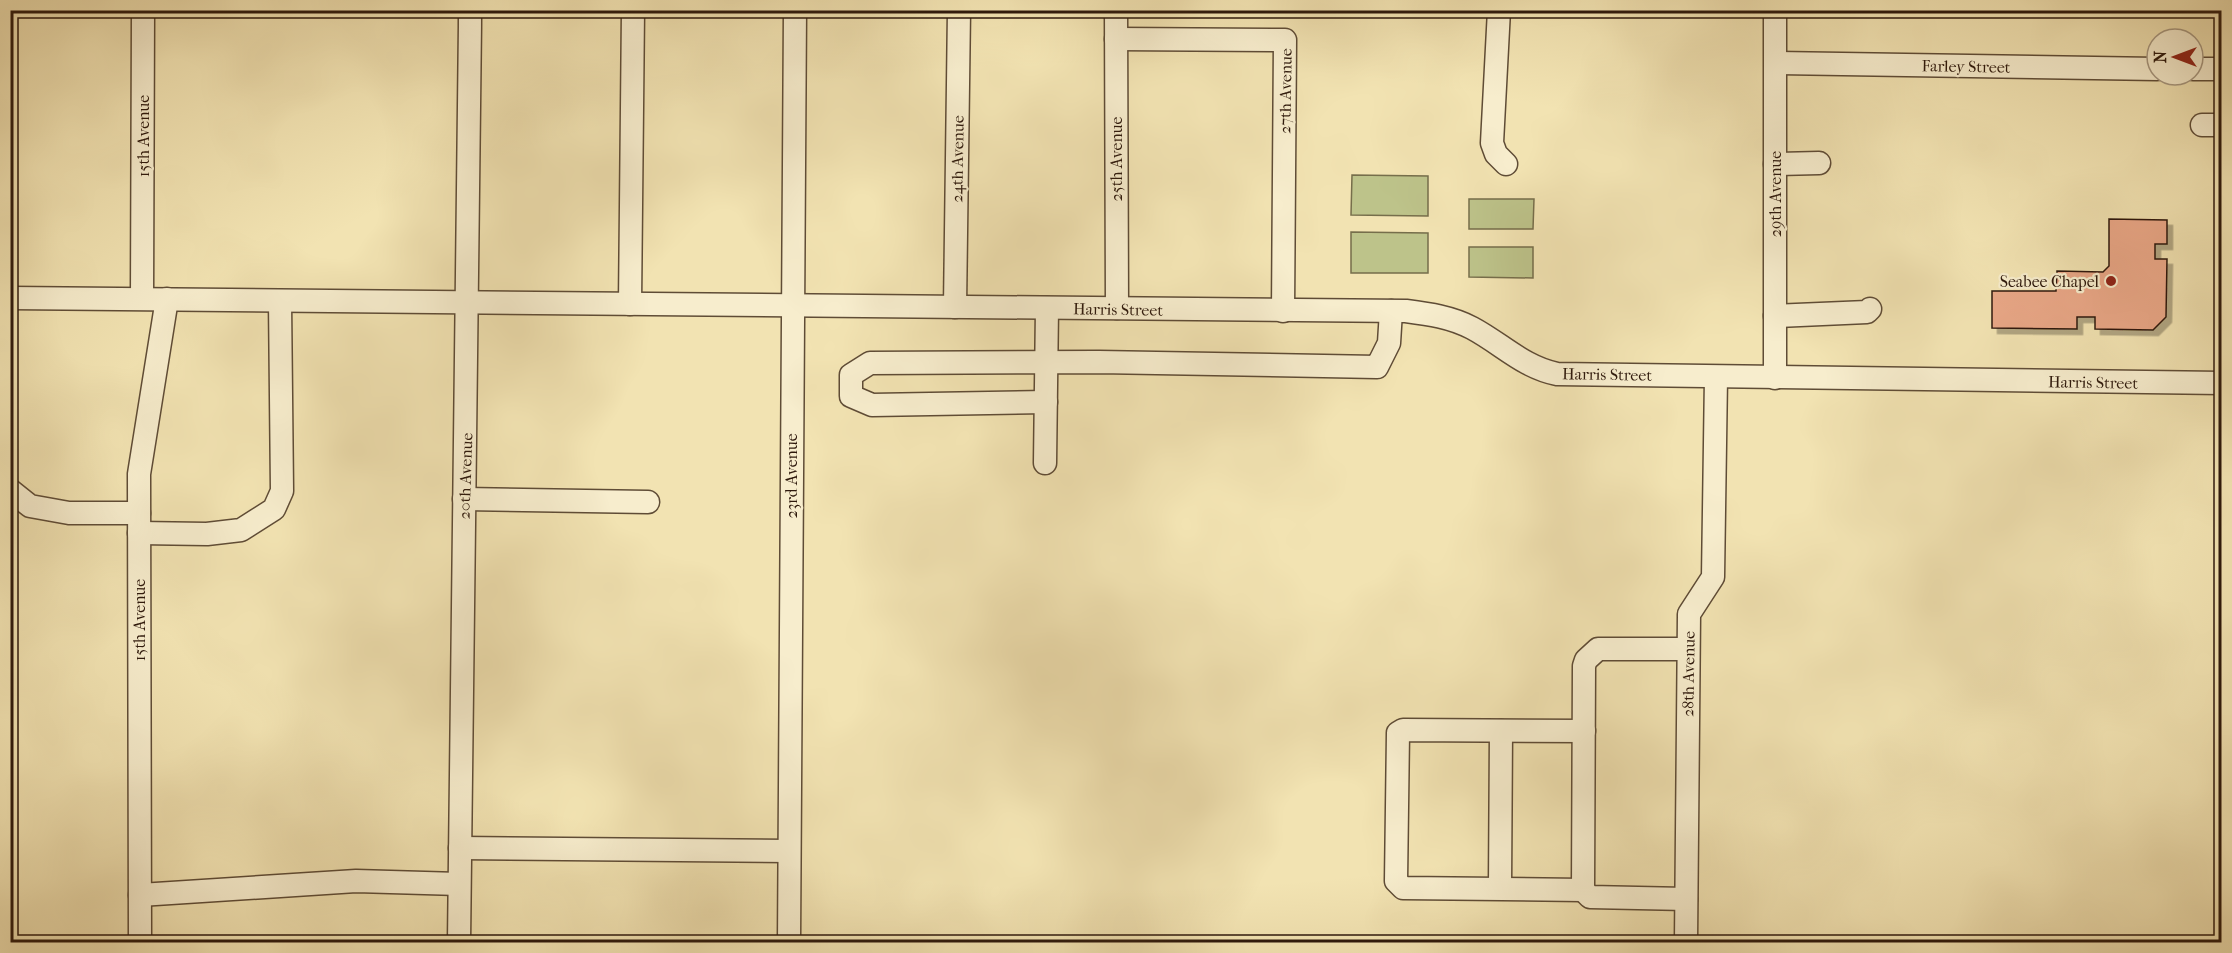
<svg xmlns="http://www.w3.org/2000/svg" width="2232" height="953" font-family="'IM FELL French Canon',serif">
	<defs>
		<filter id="shadow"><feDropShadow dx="5.5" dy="5.5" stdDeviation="0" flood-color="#0004"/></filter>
	</defs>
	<rect width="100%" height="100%" fill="#f2e3b2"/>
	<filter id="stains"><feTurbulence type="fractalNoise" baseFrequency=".00333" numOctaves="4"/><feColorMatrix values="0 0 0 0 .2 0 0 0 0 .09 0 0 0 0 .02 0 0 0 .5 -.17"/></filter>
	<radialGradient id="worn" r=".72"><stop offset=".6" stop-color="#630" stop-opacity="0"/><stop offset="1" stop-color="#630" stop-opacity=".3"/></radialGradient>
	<g fill="#bdc38a" stroke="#766e4b" stroke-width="1.5">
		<polygon points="1352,175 1428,176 1428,216 1351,215"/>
		<polygon points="1469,199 1534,199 1533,229 1469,229"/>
		<polygon points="1351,232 1428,233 1428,273 1351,273"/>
		<polygon points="1469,247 1533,247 1533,278 1469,277"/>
	</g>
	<g fill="#e9a787" stroke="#2e190c" stroke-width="1.5" filter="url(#shadow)">
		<polygon points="2109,219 2167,220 2167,244 2155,244 2155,259 2167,259 2166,317 2153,330 2095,329 2095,317 2077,317 2077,329 1992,328 1992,291 2056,291 2057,271 2103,272 2109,266"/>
		<polygon points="1441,940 1646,942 1441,942"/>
	</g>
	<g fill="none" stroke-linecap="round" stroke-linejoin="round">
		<defs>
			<g id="minor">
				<polyline points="1116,10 1117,308"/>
				<polyline points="1499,10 1492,143 1496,154 1506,164"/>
				<polyline points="1775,10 1775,378"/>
				<polyline points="1116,39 1285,40 1283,311"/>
				<polyline points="1776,63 2157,69"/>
				<polyline points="2193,69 2222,69"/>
				<polyline points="2202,125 2222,125"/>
				<polyline points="1775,164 1819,163"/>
				<path d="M10 298 1406 311C1429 314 1451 317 1472 328 1502 344 1523 367 1557 374L2222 383"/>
				<polyline points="142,298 143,10"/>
				<polyline points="630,304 633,10"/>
				<polyline points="955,307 959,10"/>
				<polyline points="1775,316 1867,312 1870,309"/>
				<polyline points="1046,402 872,405 851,396 851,375 870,363 1099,362 1377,367 1389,343 1391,311"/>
				<polyline points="1045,463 1047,308"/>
				<polyline points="10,490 30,506 69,513 139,513"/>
				<polyline points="464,499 648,502"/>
				<polyline points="139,533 207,534 241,530 274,509 282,491 280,301"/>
				<polyline points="460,848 789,851"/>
				<polyline points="1500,888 1501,731"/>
				<polyline points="1583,890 1403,888 1396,881 1398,733 1403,730 1584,731"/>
				<polyline points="140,895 356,881 459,884"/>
				<polyline points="1686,899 1590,897 1583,890 1584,666 1586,660 1598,649 1687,649"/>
				<polyline points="140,942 139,474 167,299"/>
				<path d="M459 942C463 632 469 321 470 10"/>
				<polyline points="789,942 795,10"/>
				<polyline points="1686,942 1689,614 1713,577 1716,377"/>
			</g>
		</defs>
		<use href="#minor" stroke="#5f4c36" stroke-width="25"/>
		<use href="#minor" stroke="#f7edcd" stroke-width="22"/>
	</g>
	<circle fill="#8f2418" stroke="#f7edcd" stroke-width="2" cx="2111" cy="281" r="6"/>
	<g text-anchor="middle" stroke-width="4.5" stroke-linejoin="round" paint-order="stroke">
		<g font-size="16" fill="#2e190c" stroke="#f7edcd">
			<text transform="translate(1966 66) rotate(1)" y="6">Farley Street</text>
			<text transform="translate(1285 91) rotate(-89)" y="6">27th Avenue</text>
			<text transform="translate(143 136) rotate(-90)" y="6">15th Avenue</text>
			<text transform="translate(957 159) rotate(-89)" y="6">24th Avenue</text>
			<text transform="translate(1116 159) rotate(-90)" y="6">25th Avenue</text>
			<text transform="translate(1775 194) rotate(-90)" y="6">29th Avenue</text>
			<text transform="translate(1118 309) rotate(1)" y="6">Harris Street</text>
			<text transform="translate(1607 374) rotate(1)" y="6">Harris Street</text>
			<text transform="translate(2093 382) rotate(1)" y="6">Harris Street</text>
			<text transform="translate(465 476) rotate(-88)" y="6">20th Avenue</text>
			<text transform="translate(791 476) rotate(-90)" y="6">23rd Avenue</text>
			<text transform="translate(139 620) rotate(-90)" y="6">15th Avenue</text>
			<text transform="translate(1688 674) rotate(-89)" y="6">28th Avenue</text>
		</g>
		<g font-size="16" fill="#2e190c" stroke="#f7edcd" text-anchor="end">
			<text x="2099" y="287">Seabee Chapel</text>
		</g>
	</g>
	<rect width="2232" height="953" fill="none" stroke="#f2e3b2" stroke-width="36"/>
	<rect x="12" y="12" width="2208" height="929" fill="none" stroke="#2e190c" stroke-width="3"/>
	<rect x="18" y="18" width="2196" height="917" fill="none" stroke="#2e190c" stroke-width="1.5"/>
	<g transform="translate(2175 57) rotate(270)"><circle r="28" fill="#f7edcd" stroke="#a79880" stroke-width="1.5"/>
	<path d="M0-4.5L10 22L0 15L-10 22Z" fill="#8f2418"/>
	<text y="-9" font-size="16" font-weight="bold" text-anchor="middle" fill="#2e190c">N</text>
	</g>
	<rect width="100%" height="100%" filter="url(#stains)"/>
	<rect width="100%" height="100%" fill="url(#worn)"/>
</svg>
